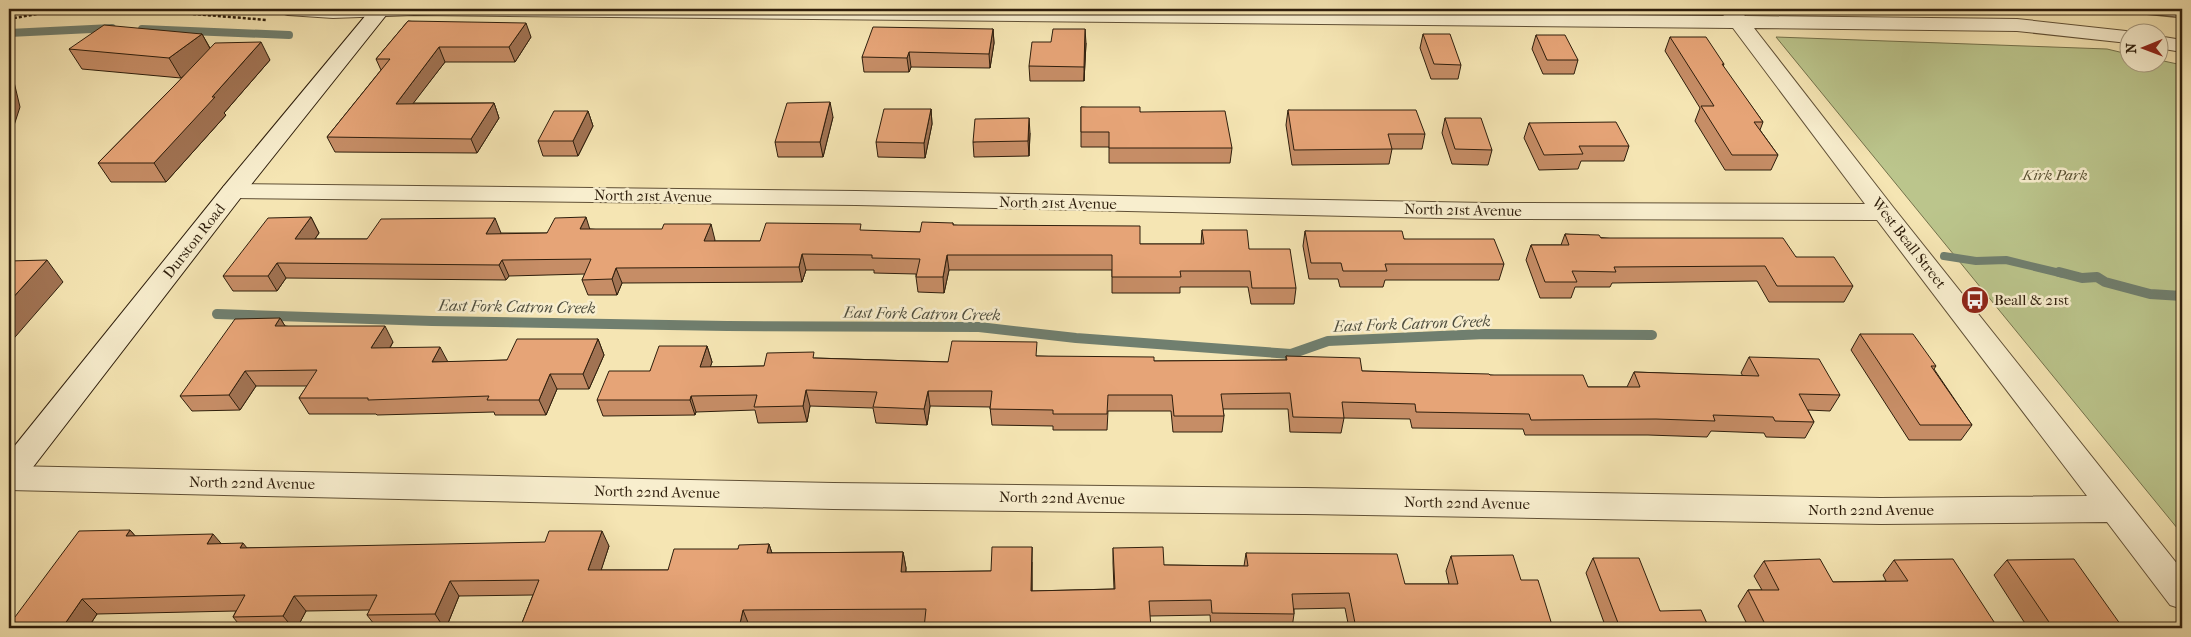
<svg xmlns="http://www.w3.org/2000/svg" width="2191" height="637" font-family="'IM FELL French Canon',serif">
	<rect width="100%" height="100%" fill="#f5e5b3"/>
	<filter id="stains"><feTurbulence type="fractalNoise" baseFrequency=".004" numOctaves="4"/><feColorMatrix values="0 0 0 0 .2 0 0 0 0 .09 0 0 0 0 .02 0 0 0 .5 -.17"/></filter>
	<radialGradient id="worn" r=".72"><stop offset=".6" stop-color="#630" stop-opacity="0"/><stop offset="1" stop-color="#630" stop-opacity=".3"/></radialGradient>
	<polygon fill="#bbc58c" stroke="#74724c" points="1776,37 2107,49 2128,54 2128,62 2158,62 2159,60 2182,65 2182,534"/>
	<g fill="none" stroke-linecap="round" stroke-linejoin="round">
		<g stroke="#707f6f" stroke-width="8">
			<polyline points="142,29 289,35"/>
			<polyline points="9,33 112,28"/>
			<polyline points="1944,256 1976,261 2006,260 2064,274"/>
		</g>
		<g stroke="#707f6f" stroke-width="10">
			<polyline points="2059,272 2082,278 2097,277 2105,282 2150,294 2182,296"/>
			<polyline points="217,314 432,321 727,326 979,327 1076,338 1291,354 1328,341 1485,334 1652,335"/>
		</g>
		<defs>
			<polygon id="lane" points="2127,9 2182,11 2182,17 2132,12"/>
			<g id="street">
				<polygon points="278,9 995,9 1724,16 1722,13 1725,9 1739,9 1745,16 2017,19 2135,32 2128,32 2128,43 2017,31 1754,28 1893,207 2182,570 2182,609 2170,605 2107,522 1881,524 1305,514 833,509 9,490 9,466 833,483 1305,488 1881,498 2087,496 1877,220 1486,219 856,205 233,198 224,196 221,191 224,186 233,184 856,191 1486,203 1865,204 1733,28 414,15 333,18 288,15 281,13"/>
				<polygon points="2158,36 2182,40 2182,52 2158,48"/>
			</g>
			<polygon id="secondary" points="371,9 391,9 242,196 20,484 9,487 9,453 224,186"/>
		</defs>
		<use href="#lane" stroke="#605036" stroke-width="3"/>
		<use href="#street" stroke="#605036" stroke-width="2"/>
		<use href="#secondary" stroke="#2e1e0c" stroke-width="2"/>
		<polyline stroke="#2e1e0c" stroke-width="2.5" stroke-dasharray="3 2" stroke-linecap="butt" points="9,19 65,9 132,9 267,20"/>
		<use href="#lane" fill="#f8eece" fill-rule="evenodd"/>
		<use href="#street" fill="#f8eece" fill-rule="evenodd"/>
		<use href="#secondary" fill="#f8eece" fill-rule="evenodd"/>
	</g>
	<g fill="#c68d66" stroke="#2e1e0c">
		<polygon points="408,21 531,37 515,62 445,62 413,103 494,103 499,118 477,153 335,152 327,137 381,70 376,59"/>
		<polygon points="993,29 994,43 990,68 911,67 909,72 864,72 862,57"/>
		<polygon points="202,34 210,48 270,60 224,113 226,115 166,182 111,182 98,163 183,77 181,78 82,69 69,49"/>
		<polygon points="1423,34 1461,65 1458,79 1431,79 1420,48"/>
		<polygon points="1536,35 1578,60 1574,74 1543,74 1532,49"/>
		<polygon points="1670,37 1724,64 1723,67 1763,122 1760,130 1778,155 1771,170 1725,170 1695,121 1700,108 1665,51"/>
		<polygon points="1086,43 1084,81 1030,81 1029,66"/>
		<polygon points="1081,107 1140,112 1232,148 1230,163 1109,163 1109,147 1081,147"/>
		<polygon points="931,109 932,124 925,158 878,157 876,142"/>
		<polygon points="1288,110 1425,134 1422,149 1392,149 1389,164 1292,165 1286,125"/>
		<polygon points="588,111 593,126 578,156 543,156 538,141"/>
		<polygon points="833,117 823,157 778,157 775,142"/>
		<polygon points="1445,118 1492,150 1488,165 1452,164 1442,133"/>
		<polygon points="1529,123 1629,146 1624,161 1581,161 1578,169 1539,170 1524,138"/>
		<polygon points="1030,133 1029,156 974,157 973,142"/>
		<polygon points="311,217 319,233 315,239 367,239 501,233 547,233 590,229 715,240 714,241 760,241 863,231 920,232 953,223 953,225 1140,244 1201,244 1202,230 1249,249 1296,288 1294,304 1251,304 1248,287 1180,287 1180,293 1112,293 1112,270 949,270 944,293 918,292 916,277 916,274 874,273 874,270 806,270 802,282 622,283 617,295 588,295 582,280 585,274 509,276 506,280 286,278 277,291 233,291 223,276"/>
		<polygon points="1305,231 1404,239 1504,264 1499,280 1385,280 1383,287 1340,287 1338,279 1309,279 1303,246"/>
		<polygon points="1565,234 1796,257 1853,286 1844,302 1769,302 1757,281 1612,283 1610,287 1575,287 1571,298 1540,298 1526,260 1531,245 1561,245"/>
		<polygon points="280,318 285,326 393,342 390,348 448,362 507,360 598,339 604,355 589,389 557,389 546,415 495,415 494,412 377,415 376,414 309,414 299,398 307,386 256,386 240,410 192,411 180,396"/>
		<polygon points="1860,334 1936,366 1934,369 1972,425 1961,440 1909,440 1851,350"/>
		<polygon points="707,346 712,362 710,367 764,366 815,358 948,362 1037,356 1154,361 1286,360 1286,356 1362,371 1490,375 1588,387 1627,387 1634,372 1743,376 1741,373 1749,357 1840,395 1830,411 1808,410 1814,422 1805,438 1766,437 1764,433 1711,431 1707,437 1648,435 1525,435 1523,429 1412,428 1410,419 1344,418 1341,433 1290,432 1288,409 1223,409 1224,416 1222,432 1173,432 1171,411 1108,411 1107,430 1053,430 1053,426 992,425 990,407 930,406 927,425 876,423 873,408 810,406 807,422 758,423 755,410 696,412 695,415 603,416 597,400 650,371"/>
		<polygon points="130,530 135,536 221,544 246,548 609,546 601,570 668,570 738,549 769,544 772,553 903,552 906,568 906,572 991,571 1032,562 1032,591 1114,589 1113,563 1113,548 1164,565 1244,566 1246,553 1405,584 1449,584 1446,571 1451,556 1521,580 1552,625 1551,628 1349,628 1345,608 1294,609 1294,614 1292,628 1211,628 1210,615 1150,616 924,624 749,625 748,628 520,628 533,595 459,596 446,628 377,628 367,615 370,610 306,611 297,628 242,628 233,617 236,611 97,614 88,628 9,628"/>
		<polygon points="1593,558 1660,611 1709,628 1606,628 1586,573"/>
		<polygon points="1894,560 1998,628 1749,628 1738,606 1748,590 1762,590 1754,576 1764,561 1833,582 1886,581 1883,575"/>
		<polygon points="2007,560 2123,628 2028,628 1994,575"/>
	</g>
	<g fill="#a17353" stroke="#2e1e0c">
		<polygon points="526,23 531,37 515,62 509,47"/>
		<polygon points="993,29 994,43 990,68 989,54"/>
		<polygon points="1085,29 1086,43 1084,81 1084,67"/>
		<polygon points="202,34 213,54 181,78 169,58"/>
		<polygon points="261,42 270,60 224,113 226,115 166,182 154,163 212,97"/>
		<polygon points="439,47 445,62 402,118 396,104"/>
		<polygon points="909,52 911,67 909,72 907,58"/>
		<polygon points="9,61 20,107 9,141"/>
		<polygon points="830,102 833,117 823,157 820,142"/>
		<polygon points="494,103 499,118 477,153 471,139"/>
		<polygon points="931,109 932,124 925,158 924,143"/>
		<polygon points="588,111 593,126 578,156 573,141"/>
		<polygon points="1029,118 1030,133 1029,156 1028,141"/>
		<polygon points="311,217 319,233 304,254 295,239"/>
		<polygon points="586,217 591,233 580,229"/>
		<polygon points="495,218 501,233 493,249 486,234"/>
		<polygon points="711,224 715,240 709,257 704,241"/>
		<polygon points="802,254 806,270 802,282 799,267"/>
		<polygon points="947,255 949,270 944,293 943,277"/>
		<polygon points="47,260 63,282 9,344 9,302"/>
		<polygon points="502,260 509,276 506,280 499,265"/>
		<polygon points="277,263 286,278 277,291 268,276"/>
		<polygon points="616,268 622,283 617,295 612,279"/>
		<polygon points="280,318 290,334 275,326"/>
		<polygon points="385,326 393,342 380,364 371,348"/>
		<polygon points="598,339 604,355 589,389 583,374"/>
		<polygon points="707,346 712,362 705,383 700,367"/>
		<polygon points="440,347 448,362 432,362"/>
		<polygon points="245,371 256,386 240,410 229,395"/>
		<polygon points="550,374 557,389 546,415 539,400"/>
		<polygon points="806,390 810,406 807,422 803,406"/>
		<polygon points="928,391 930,406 927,425 924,409"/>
		<polygon points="691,396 696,412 695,415 690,400"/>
		<polygon points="130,530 144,546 126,536"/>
		<polygon points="602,531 609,546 596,586 588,570"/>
		<polygon points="213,534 226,549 207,544"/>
		<polygon points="243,543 255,558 240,548"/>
		<polygon points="769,544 774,560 767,553"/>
		<polygon points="1032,547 1032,606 1031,591"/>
		<polygon points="903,552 906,568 904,587 901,572"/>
		<polygon points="450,581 459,596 446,628 444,628 435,614"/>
		<polygon points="294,596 306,611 297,628 293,628 283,616"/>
		<polygon points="82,599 97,614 88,628 62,628"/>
		<polygon points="743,610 749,625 748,628 739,628"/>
	</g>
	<g fill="#e6a477" stroke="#2e1e0c">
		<polygon points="408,21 526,23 509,47 439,47 396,104 494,103 471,139 327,137 390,59 376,59"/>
		<polygon points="104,25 202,34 169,58 69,49"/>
		<polygon points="873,27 993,29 989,54 909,52 907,58 862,57"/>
		<polygon points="1053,29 1085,29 1084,67 1029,66 1032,42 1051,42"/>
		<polygon points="1423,34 1450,34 1461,65 1434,64"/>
		<polygon points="1536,35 1565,35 1578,60 1547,60"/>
		<polygon points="1670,37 1706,37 1724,64 1722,64 1763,122 1754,122 1778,155 1732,155 1701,106 1714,106"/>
		<polygon points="261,42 212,97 215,97 154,163 98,163 174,86 215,43"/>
		<polygon points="830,102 820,142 775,142 787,103"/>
		<polygon points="1081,107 1140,107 1140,112 1225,111 1232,148 1109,148 1109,132 1081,132"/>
		<polygon points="884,109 931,109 924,143 876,142"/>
		<polygon points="1288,110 1416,110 1425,134 1388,134 1392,149 1294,150"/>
		<polygon points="554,111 588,111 573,141 538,141"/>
		<polygon points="1029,118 1028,141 973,142 975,119"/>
		<polygon points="1445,118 1481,118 1492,150 1455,149"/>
		<polygon points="1616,122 1629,146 1579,146 1583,154 1544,155 1529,123"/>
		<polygon points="311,217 295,239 367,239 381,219 495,218 486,234 547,233 555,218 586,217 580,229 662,229 664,224 711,224 704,241 760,241 766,223 861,224 860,230 920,232 922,222 953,223 953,225 1140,226 1140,244 1204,244 1202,230 1247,230 1249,249 1290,249 1296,288 1252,288 1250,271 1180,271 1181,277 1112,277 1112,255 947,255 943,277 916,277 920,259 872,258 872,255 802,254 799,267 616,268 612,279 582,280 591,259 502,260 499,265 277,263 268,276 223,276 268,218"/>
		<polygon points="1305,231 1402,231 1404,239 1494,239 1504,264 1385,264 1387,271 1343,271 1341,263 1311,263"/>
		<polygon points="1565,234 1599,235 1601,238 1783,238 1796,257 1834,257 1853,286 1777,286 1765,266 1614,267 1616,272 1572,271 1577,282 1545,282 1531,245 1569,245"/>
		<polygon points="47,260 9,302 9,261"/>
		<polygon points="280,318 275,326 385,326 371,348 440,347 432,362 507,360 517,339 598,339 583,374 550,374 539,400 487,400 489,396 368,400 368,398 299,398 317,370 245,371 229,395 180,396 235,319"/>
		<polygon points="1860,334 1913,334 1936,366 1931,366 1972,425 1920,425"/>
		<polygon points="952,341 1037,342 1036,356 1154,357 1154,361 1287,360 1286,356 1360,358 1362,371 1489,374 1490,375 1583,375 1588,387 1640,387 1634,372 1759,376 1749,357 1819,359 1840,395 1799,394 1814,422 1775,421 1773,417 1713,415 1715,421 1656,419 1531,420 1529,414 1416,412 1415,404 1342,402 1344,418 1293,417 1290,393 1221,394 1224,416 1174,416 1172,395 1108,395 1107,414 1053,414 1053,410 990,409 992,391 928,391 924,409 873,407 877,392 806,390 803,406 754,407 757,395 691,396 690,400 597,400 609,371 650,371 659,346 707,346 700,367 764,366 767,353 814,352 813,358 948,362"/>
		<polygon points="130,530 126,536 213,534 207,544 243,543 240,548 545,542 549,531 602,531 588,570 668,570 674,549 738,549 739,545 769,544 767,553 903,552 901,572 991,571 992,547 1032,547 1031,591 1115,589 1113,548 1163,547 1164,565 1248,566 1246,553 1397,554 1405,584 1458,584 1451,556 1513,555 1521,580 1538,580 1552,625 1445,626 1445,628 1356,628 1349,593 1292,594 1294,614 1212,613 1211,600 1149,601 1151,628 924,628 926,609 743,610 739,628 520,628 539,580 450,581 435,614 367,615 377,595 294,596 283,616 233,617 245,595 82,599 62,628 9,628 9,625 79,531"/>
		<polygon points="1593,558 1639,558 1660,611 1701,610 1709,628 1620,628"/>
		<polygon points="1820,559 1833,582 1908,581 1894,560 1953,559 1998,628 1929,628 1926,623 1857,624 1859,628 1767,628 1748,590 1779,590 1764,561"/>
		<polygon points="2074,559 2123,628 2053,628 2007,560"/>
	</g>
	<defs>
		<symbol id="bus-disc" viewBox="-11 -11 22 22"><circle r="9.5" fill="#8f2418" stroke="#f8eece"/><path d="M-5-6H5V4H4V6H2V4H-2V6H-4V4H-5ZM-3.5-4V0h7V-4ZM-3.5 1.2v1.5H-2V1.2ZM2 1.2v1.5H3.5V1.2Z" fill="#fff"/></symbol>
	</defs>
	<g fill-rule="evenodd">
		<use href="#bus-disc" x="1959" y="284" width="32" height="32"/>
	</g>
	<g text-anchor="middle" stroke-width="5" stroke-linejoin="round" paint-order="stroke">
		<g font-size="15" font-style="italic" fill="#585032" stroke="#f8eece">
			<text x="2055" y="180">Kirk Park</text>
		</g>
		<g font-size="15" fill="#2e1e0c" stroke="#f8eece">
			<text transform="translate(653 196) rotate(1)" y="5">North 21st Avenue</text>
			<text transform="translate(1058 203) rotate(1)" y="5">North 21st Avenue</text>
			<text transform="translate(1463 210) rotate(1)" y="5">North 21st Avenue</text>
			<text transform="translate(194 241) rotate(-52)" y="5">Durston Road</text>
			<text transform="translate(1909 243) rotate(52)" y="5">West Beall Street</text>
			<text transform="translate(252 483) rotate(1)" y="5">North 22nd Avenue</text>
			<text transform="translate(657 492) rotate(1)" y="5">North 22nd Avenue</text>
			<text transform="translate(1062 498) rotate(1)" y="5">North 22nd Avenue</text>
			<text transform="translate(1467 503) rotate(1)" y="5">North 22nd Avenue</text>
			<text x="1871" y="515">North 22nd Avenue</text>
		</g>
		<g font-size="15" fill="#2e1e0c" stroke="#f8eece" text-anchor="start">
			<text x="1994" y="305">Beall &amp; 21st</text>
		</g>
		<g font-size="16" font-style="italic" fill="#4f4e3e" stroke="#f8eece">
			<text transform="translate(517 306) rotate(1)" y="6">East Fork Catron Creek</text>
			<text transform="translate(922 313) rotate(1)" y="6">East Fork Catron Creek</text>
			<text transform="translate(1412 323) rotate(-2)" y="6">East Fork Catron Creek</text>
		</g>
	</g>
	<rect width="2191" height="637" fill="none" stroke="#f5e5b3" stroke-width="30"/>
	<rect x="10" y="10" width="2171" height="617" fill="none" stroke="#2e1e0c" stroke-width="2.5"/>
	<rect x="15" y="15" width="2161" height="607" fill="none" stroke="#2e1e0c"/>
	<g transform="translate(2144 48) rotate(269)"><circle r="24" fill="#f8eece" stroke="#a79b80"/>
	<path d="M0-4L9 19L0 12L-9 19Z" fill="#8f2418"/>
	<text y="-8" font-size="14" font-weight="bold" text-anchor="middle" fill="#2e1e0c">N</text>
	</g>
	<rect width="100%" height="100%" filter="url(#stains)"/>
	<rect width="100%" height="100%" fill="url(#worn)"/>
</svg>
